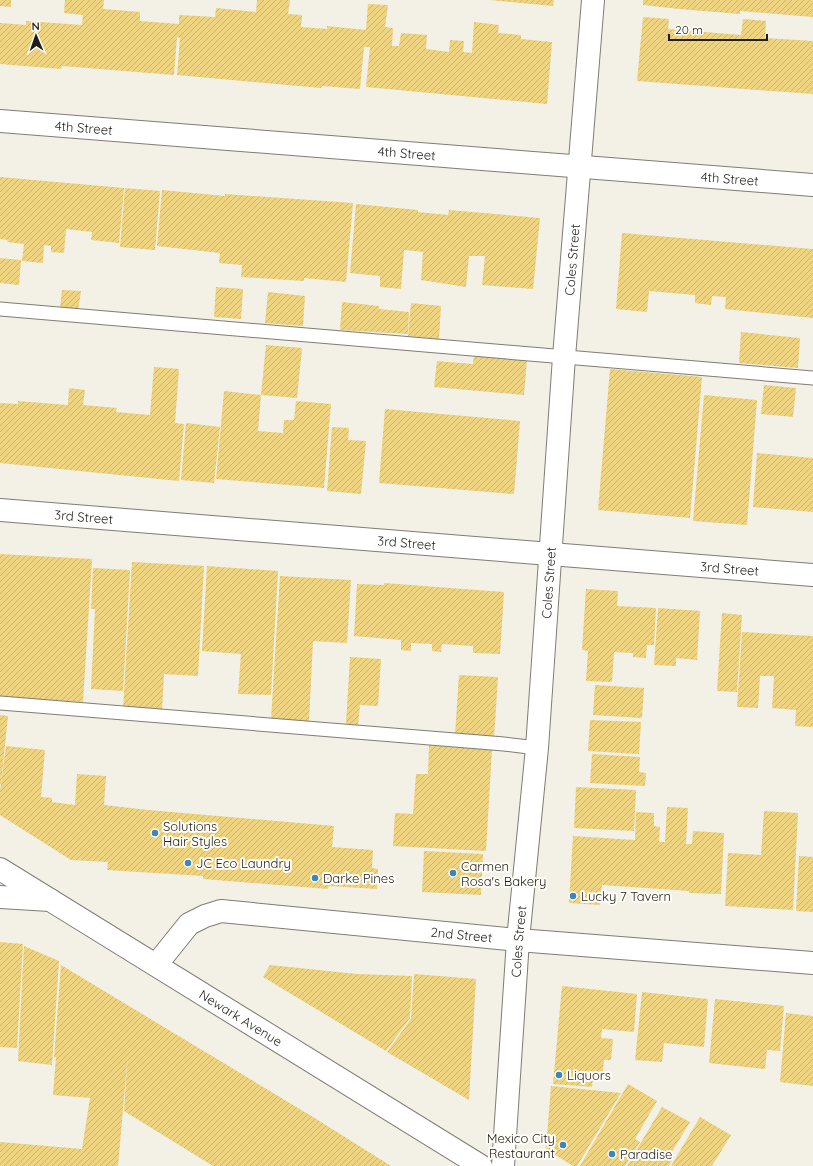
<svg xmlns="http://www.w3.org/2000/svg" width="813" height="1166" font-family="Quicksand,sans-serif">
	<defs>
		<pattern id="building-hatch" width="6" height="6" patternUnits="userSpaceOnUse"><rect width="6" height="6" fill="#eed381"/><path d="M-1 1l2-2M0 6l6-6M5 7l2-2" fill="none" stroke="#ccb56f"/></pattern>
	</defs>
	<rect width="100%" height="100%" fill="#f3f0e6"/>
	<g fill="url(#building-hatch)">
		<polygon points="0,0 11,0 11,7 0,6"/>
		<polygon points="65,0 104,0 103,9 140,12 140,21 179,24 179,15 215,17 216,8 256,12 257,0 290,0 288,14 302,15 301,27 327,29 327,26 366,30 368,4 388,5 385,27 393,28 392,46 399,46 401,33 427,35 426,49 449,52 450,40 464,41 463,52 472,53 474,22 499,25 498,33 521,35 521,39 552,42 547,104 366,87 370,47 364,47 360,89 322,86 321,88 177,75 180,38 177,37 174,75 62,66 61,69 0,64 0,23 26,25 26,21 82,25 83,15 64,13"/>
		<polygon points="490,0 554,0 553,6"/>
		<polygon points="643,0 813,0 813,17 740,11 740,14 679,9 643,5"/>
		<polygon points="643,17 669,19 668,29 741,35 743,19 766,21 765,38 813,41 813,94 637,81"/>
		<polygon points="0,177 124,188 119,243 91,240 92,232 66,229 64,253 51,252 51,246 44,245 43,263 22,261 24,244 7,242 8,240 0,239"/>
		<polygon points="125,188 160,191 155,250 120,247"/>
		<polygon points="162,190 225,196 225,194 353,203 346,282 304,278 304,281 241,277 242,265 219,263 220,253 157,246"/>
		<polygon points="356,204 418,210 418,212 448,215 449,210 540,218 533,289 482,285 485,256 469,256 466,287 421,280 423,252 415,251 404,250 401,289 380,287 380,276 350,273"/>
		<polygon points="622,233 813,249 813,318 725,309 726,297 712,296 711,305 695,303 695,295 649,291 647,312 616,309"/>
		<polygon points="0,258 21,260 19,285 0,283"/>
		<polygon points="216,287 243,289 241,319 214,317"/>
		<polygon points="62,290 81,291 78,311 60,309"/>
		<polygon points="268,292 305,296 303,326 265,323"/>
		<polygon points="342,302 379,306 379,309 409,312 408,334 340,330"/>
		<polygon points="411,303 441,306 439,339 408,336"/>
		<polygon points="741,332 800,338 798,368 739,363"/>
		<polygon points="266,345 302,348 297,398 261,395 258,431 283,433 284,420 294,420 296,401 331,404 324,488 216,479 224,391 261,395"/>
		<polygon points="474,355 527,360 524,395 434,387 437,361 473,364"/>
		<polygon points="154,367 179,369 175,423 184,424 179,481 0,463 0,403 18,404 18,401 68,405 69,388 85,390 83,405 117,408 116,412 150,415"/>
		<polygon points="610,369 702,377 690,518 598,510"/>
		<polygon points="764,385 796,388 793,417 761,414"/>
		<polygon points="704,395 757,400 747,525 693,521"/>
		<polygon points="385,409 520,421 514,494 379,483"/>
		<polygon points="186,423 220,427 214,483 181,480"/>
		<polygon points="332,427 349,428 348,440 366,441 361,494 327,491"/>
		<polygon points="757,453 813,458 813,512 753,507"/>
		<polygon points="0,554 92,559 83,702 0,697"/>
		<polygon points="132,562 204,566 198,676 164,674 162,711 123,709"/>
		<polygon points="207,566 278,571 271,695 238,694 241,654 202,651"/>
		<polygon points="93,568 130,570 123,691 91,689 95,609 91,609"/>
		<polygon points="280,576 351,580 347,643 313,641 309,721 271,719"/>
		<polygon points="384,583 504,592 500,654 473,653 473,646 442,644 441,652 432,651 432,644 411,643 411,651 401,650 401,640 354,636 357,584 384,585"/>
		<polygon points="586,589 618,591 617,606 656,608 654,645 647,645 646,658 633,657 633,653 614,652 612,682 586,681 588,651 582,650"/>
		<polygon points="658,608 700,611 697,660 676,658 676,666 654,665"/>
		<polygon points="722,613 742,615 737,692 717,691"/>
		<polygon points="742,632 813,636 813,727 795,726 796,710 772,708 774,676 760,676 758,708 737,707"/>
		<polygon points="350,657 381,659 378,706 360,705 358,725 346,724"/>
		<polygon points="459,675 498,677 494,738 455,735"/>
		<polygon points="595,685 644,688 642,718 593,715"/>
		<polygon points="0,715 8,716 1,784 0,784"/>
		<polygon points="590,720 641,722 639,754 588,751"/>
		<polygon points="429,745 492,749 486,851 393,846 395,813 413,814 416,774 428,774"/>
		<polygon points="6,746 45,750 41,797 52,798 52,802 75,805 77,774 106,776 104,805 148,810 334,826 332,847 373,850 372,868 378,869 377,889 329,886 328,889 203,879 203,876 107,870 108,862 71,860 0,815 0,791"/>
		<polygon points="592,754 640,757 639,772 646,773 645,786 590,783"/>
		<polygon points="576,787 636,790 634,831 574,828"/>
		<polygon points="667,807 688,808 686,844 692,844 693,831 724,833 721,894 689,893 689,891 602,885 600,905 569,903 573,836 635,840 636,812 654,813 654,826 660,827 659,842 665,842"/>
		<polygon points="764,811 798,813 793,910 725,906 728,853 761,855"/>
		<polygon points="424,851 483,854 481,895 422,892"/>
		<polygon points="799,856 813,857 813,912 796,911"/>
		<polygon points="0,942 23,944 17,1048 0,1047"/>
		<polygon points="24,946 59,961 52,1065 18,1061"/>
		<polygon points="61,965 313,1117 391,1166 213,1166 124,1111 128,1053 118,1166 0,1166 0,1142 82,1149 90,1098 53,1095 56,1057 54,1058"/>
		<polygon points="270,965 357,974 412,976 410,1018 386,1051 263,977"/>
		<polygon points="414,974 476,979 469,1100 387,1052 411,1019"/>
		<polygon points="562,986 637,994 634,1032 602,1029 601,1038 613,1039 611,1060 604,1060 602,1079 593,1078 592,1087 553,1084"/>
		<polygon points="642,992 708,999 704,1047 664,1043 662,1062 635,1060"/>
		<polygon points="715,999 784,1006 780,1051 767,1050 765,1069 709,1063"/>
		<polygon points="786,1013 813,1016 813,1086 780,1082"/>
		<polygon points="628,1084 657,1101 635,1139 640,1142 625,1166 580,1166"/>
		<polygon points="551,1086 621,1093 577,1166 573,1166 546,1149"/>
		<polygon points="662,1107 690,1122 670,1155 674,1157 669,1166 627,1166"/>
		<polygon points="700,1117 731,1135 712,1166 671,1166"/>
	</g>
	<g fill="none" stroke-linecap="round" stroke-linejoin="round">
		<defs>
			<g id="lane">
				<polyline points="0,309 813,378"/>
				<polyline points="0,703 504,744 537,748"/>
			</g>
			<g id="street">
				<path id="s1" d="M0 121 813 185"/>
				<path id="s2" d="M0 510 813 575"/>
				<polyline points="0,897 50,900"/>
				<path id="s3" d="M156 965 189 924 205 916 221 911 518 940 813 963"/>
				<path id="s4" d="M503 1166 518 940 537 748 564 357 593 0"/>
			</g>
			<g id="secondary">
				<path id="s5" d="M0 869 481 1166"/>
			</g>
		</defs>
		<use href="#lane" stroke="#7f7c74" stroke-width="15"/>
		<use href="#street" stroke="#7f7c74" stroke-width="24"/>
		<use href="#secondary" stroke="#7f7c74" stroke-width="24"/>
		<use href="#lane" stroke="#fff" stroke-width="13"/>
		<use href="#street" stroke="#fff" stroke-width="22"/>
		<use href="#secondary" stroke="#fff" stroke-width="22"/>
	</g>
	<g fill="#3b87ba" stroke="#fffdf7" stroke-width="1.5">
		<circle cx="155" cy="833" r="4"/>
		<circle cx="188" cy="863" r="4"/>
		<circle cx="453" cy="873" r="4"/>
		<circle cx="315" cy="878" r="4"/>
		<circle cx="573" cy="896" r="4"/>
		<circle cx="559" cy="1075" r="4"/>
		<circle cx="563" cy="1145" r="4"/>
		<circle cx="612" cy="1154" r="4"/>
	</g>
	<g text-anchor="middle" stroke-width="4" stroke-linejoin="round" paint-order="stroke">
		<g font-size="13" fill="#1e1d19" stroke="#fffdf7">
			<text dy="5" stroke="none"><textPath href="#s1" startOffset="84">4th Street</textPath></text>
			<text dy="5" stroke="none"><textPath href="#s1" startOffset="408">4th Street</textPath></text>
			<text dy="5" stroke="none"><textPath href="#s1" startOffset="732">4th Street</textPath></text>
			<text dy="5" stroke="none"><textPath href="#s4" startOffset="909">Coles Street</textPath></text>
			<text dy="5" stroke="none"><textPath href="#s2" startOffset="84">3rd Street</textPath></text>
			<text dy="5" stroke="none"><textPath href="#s2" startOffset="408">3rd Street</textPath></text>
			<text dy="5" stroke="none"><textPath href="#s2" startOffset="732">3rd Street</textPath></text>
			<text dy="5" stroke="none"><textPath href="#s4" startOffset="585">Coles Street</textPath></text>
			<text dy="5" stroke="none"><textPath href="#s3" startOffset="329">2nd Street</textPath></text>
			<text dy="5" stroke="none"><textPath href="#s4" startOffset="225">Coles Street</textPath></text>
			<text dy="5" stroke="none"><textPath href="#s5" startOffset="283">Newark Avenue</textPath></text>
		</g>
		<g font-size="13" fill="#1e1d19" stroke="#fffdf7" text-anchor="start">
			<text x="163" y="831">Solutions<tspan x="163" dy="15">Hair Styles</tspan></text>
			<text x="196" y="868">JC Eco Laundry</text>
			<text x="461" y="871">Carmen<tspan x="461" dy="15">Rosa's Bakery</tspan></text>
			<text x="323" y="883">Darke Pines</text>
			<text x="581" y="901">Lucky 7 Tavern</text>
			<text x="567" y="1080">Liquors</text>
			<text x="555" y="1143" text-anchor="end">Mexico City<tspan x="555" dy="15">Restaurant</tspan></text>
			<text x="620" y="1159">Paradise</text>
		</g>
	</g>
	<g transform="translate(36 36) rotate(358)" stroke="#fffdf7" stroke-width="3" paint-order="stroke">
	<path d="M0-3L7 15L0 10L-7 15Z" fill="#1e1d19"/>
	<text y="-6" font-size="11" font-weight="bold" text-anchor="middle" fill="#1e1d19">N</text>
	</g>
	<path d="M669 34v6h98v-6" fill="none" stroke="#1e1d19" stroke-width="2"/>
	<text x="675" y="34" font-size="12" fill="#1e1d19" stroke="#fffdf7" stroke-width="3" paint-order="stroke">20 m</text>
</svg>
